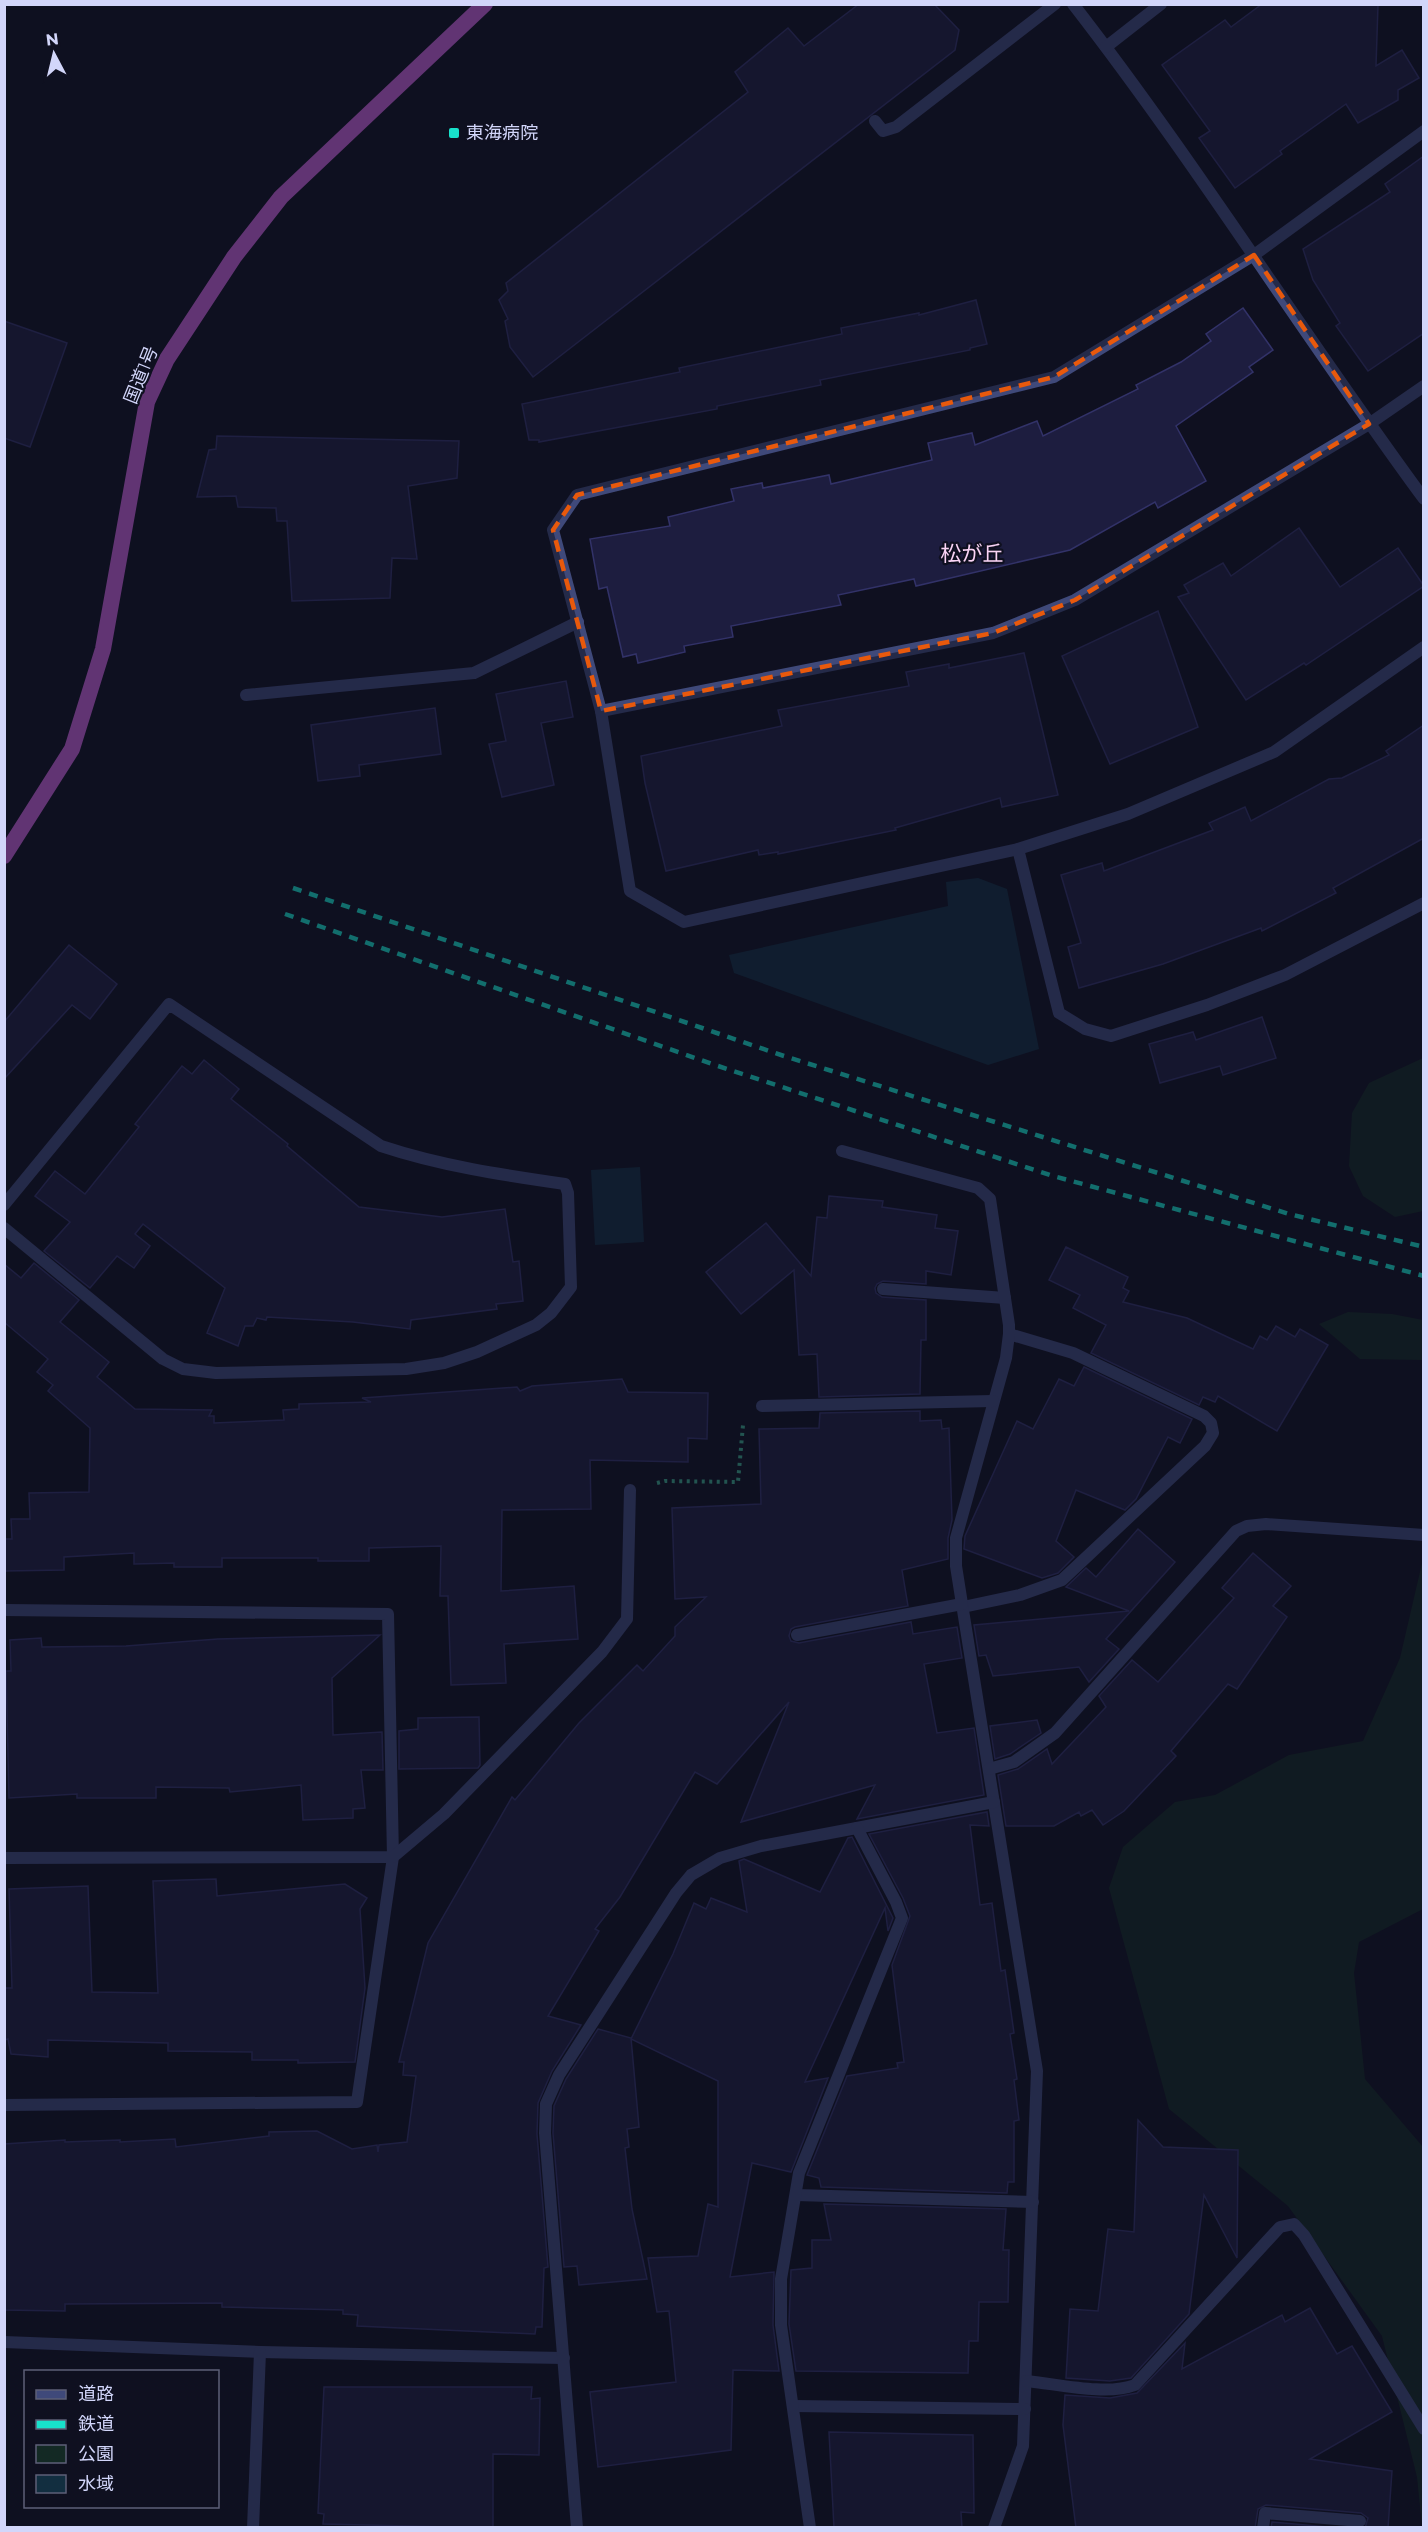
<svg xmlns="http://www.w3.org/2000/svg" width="1428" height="2532" font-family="Montserrat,'Noto Sans JP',sans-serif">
	<rect width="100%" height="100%" fill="#0f1020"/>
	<g fill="#132924">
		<polygon points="1423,1058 1423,1211 1395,1217 1363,1196 1349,1166 1352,1113 1369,1083"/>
		<polygon points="1348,1312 1392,1314 1423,1320 1423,1360 1360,1359 1319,1324"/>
		<polygon points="1423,1559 1423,1909 1359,1942 1354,1973 1365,2079 1423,2147 1423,2527 1422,2527 1417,2477 1382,2336 1288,2206 1169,2109 1109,1888 1123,1847 1175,1802 1215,1795 1289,1755 1363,1741 1400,1658"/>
	</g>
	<g fill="#122e40">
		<polygon points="978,878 1007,889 1039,1049 988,1065 734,973 729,955 948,906 946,882"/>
		<polygon points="640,1167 644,1242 595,1245 591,1170"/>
	</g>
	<g fill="#1d1d3f" stroke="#323268" stroke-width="1.5">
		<polygon points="859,4 934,4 959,30 955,50 533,377 510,347 505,321 508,319 499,300 508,291 506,283 748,92 735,72 788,28 804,46"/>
		<polygon points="1262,4 1378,5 1376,66 1402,50 1419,78 1398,90 1398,100 1358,123 1346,104 1280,151 1282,154 1235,188 1199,138 1210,131 1162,65 1225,20 1231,27"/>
		<polygon points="1424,156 1424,333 1368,371 1336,326 1340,323 1313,280 1303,249 1390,192 1385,184"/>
		<polygon points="976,300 987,344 970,348 970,350 820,380 821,385 717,406 717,409 539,442 539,440 529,440 522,404 680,372 679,368 842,334 841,328 919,313 919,315"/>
		<polygon points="1243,308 1273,350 1249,367 1253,372 1176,426 1206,481 1158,508 1155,502 1070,550 916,586 914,579 838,595 841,605 731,626 733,637 684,646 685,652 638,663 636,654 623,657 607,587 599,589 590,539 670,526 668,517 734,501 731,489 762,483 763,488 829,475 831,484 932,460 928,443 972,433 975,445 1037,421 1043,436 1138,389 1136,385 1181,362 1211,341 1206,334"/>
		<polygon points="4,321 67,343 30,447 4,438"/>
		<polygon points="217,436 459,441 457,478 408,486 417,559 392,558 390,598 292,601 287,521 277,521 276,508 238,507 236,496 197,497 209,450 216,449"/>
		<polygon points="1299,528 1340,587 1398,548 1424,586 1306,665 1304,663 1246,700 1178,597 1189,593 1184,585 1223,563 1231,576"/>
		<polygon points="1158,611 1198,727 1110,764 1062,656"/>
		<polygon points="1024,653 1058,795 1002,807 1000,798 895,828 896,830 778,854 778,852 759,855 758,850 666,871 645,783 641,756 782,726 778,710 909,686 906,672 949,664 949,668"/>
		<polygon points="566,681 573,717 541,723 554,785 502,797 489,744 506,741 496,694"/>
		<polygon points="435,708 441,754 359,765 360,776 318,781 311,725"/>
		<polygon points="1424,725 1424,838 1333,888 1336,893 1262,931 1261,928 1163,964 1079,988 1068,947 1081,943 1061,875 1102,863 1104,871 1213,830 1209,823 1245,807 1251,821 1329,779 1342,778 1389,755 1386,751"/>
		<polygon points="69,945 117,984 90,1019 72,1005 4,1079 4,1022"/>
		<polygon points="1262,1017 1276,1058 1223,1075 1220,1066 1160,1083 1149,1044 1193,1032 1196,1040"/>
		<polygon points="204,1060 239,1089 231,1099 288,1144 287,1146 359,1207 442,1217 505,1209 513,1262 519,1261 523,1301 496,1304 497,1309 411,1320 410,1329 353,1322 267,1317 266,1320 257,1318 253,1326 245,1326 238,1346 207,1333 225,1288 143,1224 135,1234 150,1246 134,1268 117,1256 90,1288 44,1251 70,1222 35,1196 55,1171 85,1194 139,1127 135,1124 182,1066 192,1074"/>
		<polygon points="829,1196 883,1201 882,1207 937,1215 935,1228 958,1231 951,1275 926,1271 926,1284 883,1281 877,1284 875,1288 876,1293 882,1297 926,1300 926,1340 921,1340 920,1394 819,1397 817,1354 799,1355 794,1270 741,1314 706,1272 766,1223 811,1276 817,1217 827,1218"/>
		<polygon points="1066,1247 1128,1277 1123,1288 1129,1291 1123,1302 1187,1318 1253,1349 1260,1336 1267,1340 1276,1326 1295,1337 1300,1329 1328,1345 1277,1431 1218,1396 1215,1402 1203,1397 1199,1405 1091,1353 1106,1325 1073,1308 1080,1295 1049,1280"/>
		<polygon points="34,1263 79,1300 60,1322 109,1362 97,1377 135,1409 212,1410 209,1416 214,1416 214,1423 284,1420 283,1410 299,1409 299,1404 371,1402 362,1398 517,1387 520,1391 532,1386 622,1379 628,1392 708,1393 707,1439 688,1438 688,1462 590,1460 591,1509 502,1510 501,1591 574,1586 578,1639 504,1644 506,1683 451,1685 448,1596 440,1596 441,1546 369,1548 369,1561 318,1561 318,1558 222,1558 222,1567 174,1567 174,1563 134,1564 134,1553 64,1557 64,1570 4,1571 4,1539 12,1539 11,1519 30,1519 29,1493 89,1492 90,1428 48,1391 53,1385 37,1372 48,1359 4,1322 4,1264 21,1278"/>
		<polygon points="1084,1367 1192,1419 1180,1443 1168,1437 1136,1499 1125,1510 1076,1490 1056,1541 1074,1557 1058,1573 1042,1578 964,1549 965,1536 1017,1421 1033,1429 1059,1379 1074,1386"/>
		<polygon points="920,1411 920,1421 941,1420 942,1429 949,1428 952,1520 948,1538 948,1559 902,1570 908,1606 795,1627 791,1629 789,1636 791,1641 799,1643 911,1622 913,1634 957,1627 962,1658 924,1664 937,1733 974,1728 984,1795 857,1819 875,1785 741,1822 789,1702 717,1784 695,1772 620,1897 595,1929 599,1931 548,2016 581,2025 552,2071 538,2103 537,2134 548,2267 544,2268 542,2327 536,2327 535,2334 357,2326 358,2315 343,2314 343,2310 222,2307 222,2303 65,2304 65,2311 4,2310 4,2144 65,2140 65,2142 120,2140 120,2142 175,2139 176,2147 269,2136 269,2132 317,2131 352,2149 377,2145 378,2152 379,2145 407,2142 416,2076 403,2075 404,2062 399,2062 428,1943 512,1797 515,1800 579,1723 637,1665 643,1671 675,1636 675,1627 706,1597 675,1599 672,1508 761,1504 759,1429 819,1428 820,1413"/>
		<polygon points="1138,1529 1175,1562 1106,1639 1119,1649 1089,1682 1079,1667 993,1676 986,1655 979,1656 974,1625 1129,1611 1066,1587 1086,1568 1096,1577"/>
		<polygon points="1253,1553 1291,1586 1273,1606 1287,1617 1237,1689 1228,1684 1171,1751 1176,1756 1124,1811 1103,1825 1092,1810 1081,1816 1079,1812 1054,1826 1006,1826 998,1775 1018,1769 1047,1749 1052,1764 1106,1707 1099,1696 1132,1660 1158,1682 1234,1598 1222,1588"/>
		<polygon points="380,1635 332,1678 333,1735 382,1732 383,1770 361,1770 365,1808 353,1809 353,1818 303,1820 301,1785 230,1792 229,1788 156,1787 156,1798 77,1798 77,1794 9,1798 6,1671 11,1671 10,1640 41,1638 42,1647 126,1646 218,1639"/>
		<polygon points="479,1717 480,1765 478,1768 399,1769 399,1731 418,1729 418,1718"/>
		<polygon points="1037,1720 1041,1733 1010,1754 995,1759 990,1726"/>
		<polygon points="987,1812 989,1826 970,1825 980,1905 992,1903 1001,1971 1005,1970 1014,2033 1010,2034 1017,2079 1014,2080 1019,2120 1014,2121 1014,2182 1008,2182 1007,2193 821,2187 819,2178 807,2175 847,2076 898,2068 897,2063 904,2062 892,1965 910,1916 903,1898 869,1834"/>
		<polygon points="852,1837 893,1918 888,1931 885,1908 805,2082 828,2078 791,2172 752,2163 730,2277 774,2272 773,2325 779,2371 733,2370 731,2450 598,2467 590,2392 676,2382 669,2311 657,2312 648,2258 698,2256 708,2204 718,2207 718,2081 631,2039 673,1954 694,1903 706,1909 711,1898 747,1912 739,1861 744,1859 820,1892 848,1838"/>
		<polygon points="216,1879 217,1896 345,1884 367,1898 360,1909 365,1988 355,2062 298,2063 298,2060 252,2060 252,2052 168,2051 168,2043 48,2040 48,2057 11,2054 8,2039 4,2040 4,1988 12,1988 9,1889 88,1886 92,1992 158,1993 153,1881"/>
		<polygon points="598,2029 631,2038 639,2127 627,2129 629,2147 625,2148 632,2209 647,2279 579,2285 577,2266 564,2267 553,2133 554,2106 566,2079"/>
		<polygon points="1138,2120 1163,2147 1238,2150 1237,2258 1204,2195 1189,2314 1131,2378 1110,2381 1066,2378 1070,2309 1098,2311 1108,2229 1134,2232"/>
		<polygon points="824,2204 1006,2209 1003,2250 1009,2250 1008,2302 979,2302 978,2341 969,2341 968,2373 796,2371 789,2324 791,2270 812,2268 812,2240 831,2240"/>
		<polygon points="1310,2308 1337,2354 1352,2346 1392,2412 1310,2459 1392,2471 1388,2528 1365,2528 1368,2518 1361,2513 1266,2505 1258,2509 1255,2528 1076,2528 1063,2425 1065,2395 1110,2398 1137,2393 1185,2343 1182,2369 1282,2315 1285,2322"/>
		<polygon points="324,2387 532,2387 531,2399 540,2398 539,2455 493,2454 493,2528 323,2524 324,2514 318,2513"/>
		<polygon points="829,2432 973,2435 974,2513 961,2512 962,2528 834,2528"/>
		<polygon points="1272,2522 1339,2528 1271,2528"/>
	</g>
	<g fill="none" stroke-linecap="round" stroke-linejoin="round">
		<polyline stroke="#3aa689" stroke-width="4" stroke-dasharray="3 4.5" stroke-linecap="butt" points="657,1483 665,1481 738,1482 743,1425"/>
		<g stroke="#3f497a" stroke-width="12">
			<polyline points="875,121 883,131 896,127 1055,4"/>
			<polyline points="883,1289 1005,1298"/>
			<polyline points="963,1607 1020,1595 1062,1580 1205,1446 1213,1433 1211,1423 1204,1416 1073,1353 1009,1334"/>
		</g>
		<g stroke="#3f497a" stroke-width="12">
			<path d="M1073 4C1197 164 1304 336 1424 499"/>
			<polyline points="1106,47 1161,4"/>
			<polyline points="1424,131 1254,255 1054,377 577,495 553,530 601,711 630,891 684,922 1018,849 1128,814 1274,752 1424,647"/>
			<polyline points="246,695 474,673 578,622"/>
			<polyline points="601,711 993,633 1075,600 1369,424 1424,386"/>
			<polyline points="1018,849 1059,1013 1085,1029 1111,1036 1207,1005 1285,975 1424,903"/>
			<polyline points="842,1151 978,1188 990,1199 1009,1325 1009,1334 1006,1358 956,1538 956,1566 962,1604 1037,2071 1023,2446 994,2528"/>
			<path d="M4 1205 169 1004 381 1146C441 1166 503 1175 565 1184L568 1193 571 1287 551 1313 536 1325 477 1352 444 1363 406 1369 216 1373 183 1369 163 1359 4 1228"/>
			<polyline points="762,1406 993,1401"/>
			<polyline points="4,1610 388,1614 393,1857 357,2102 4,2105"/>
			<polyline points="797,1635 962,1604"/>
			<polyline points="989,1769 1014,1762 1055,1733 1236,1531 1247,1526 1266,1524 1424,1535"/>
			<polyline points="4,1858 393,1857 444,1814 602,1652 627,1619 630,1490"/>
			<polyline points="796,2195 1033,2202"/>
			<polyline points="4,2342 260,2352 564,2358"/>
			<path d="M1026 2381C1058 2384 1106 2396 1135 2385L1280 2227 1294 2224 1304 2235 1424 2429"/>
			<polyline points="794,2406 1025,2409"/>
			<polyline points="253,2528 260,2352"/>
			<polyline points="577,2528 545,2133 546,2104 559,2075 676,1893 691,1875 720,1858 761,1846 994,1802"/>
			<polyline points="810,2528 781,2325 781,2279 799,2173 902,1918 896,1902 857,1828"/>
			<polyline points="1263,2528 1265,2513 1360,2521"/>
		</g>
		<polyline stroke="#c660d7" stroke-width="16" points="4,856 72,749 103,649 147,402 167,359 234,257 281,197 485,4"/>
		<g stroke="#18e1cb" stroke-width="4.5" stroke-dasharray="9 8" stroke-linecap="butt">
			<polyline points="293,888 784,1056 1289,1214 1424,1247"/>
			<polyline points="285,914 712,1064 1053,1176 1424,1276"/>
		</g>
	</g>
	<path d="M0 0H1428V2532H0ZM1254 255 1369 424 1075 600 993 633 601 711 553 530 577 495 1054 377Z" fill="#0f1020" fill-opacity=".55" fill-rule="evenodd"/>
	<path fill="none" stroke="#e8590c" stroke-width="4.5" stroke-dasharray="12 8" stroke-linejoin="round" d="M1254 255 1369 424 1075 600 993 633 601 711 553 530 577 495 1054 377Z"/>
	<rect fill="#18e1cb" stroke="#0f1020" stroke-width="2" x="448" y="127" width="12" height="12" rx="3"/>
	<g text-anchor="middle" stroke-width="4.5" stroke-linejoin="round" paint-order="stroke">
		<g font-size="18" fill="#d2d6fa" stroke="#0f1020" text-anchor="start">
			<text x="466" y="139">東海病院</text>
		</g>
		<g font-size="18" fill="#d2d6fa" stroke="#0f1020">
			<text transform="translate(141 375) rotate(-68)" y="6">国道1号</text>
		</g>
		<g font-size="21" fill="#fad4f5" stroke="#0f1020">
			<text x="972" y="561">松が丘</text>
		</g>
	</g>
	<rect width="1428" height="2532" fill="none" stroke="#d2d6fa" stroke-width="12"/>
	<rect x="24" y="2370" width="195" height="138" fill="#0f1020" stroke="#5d5f77" stroke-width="1.5"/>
	<rect x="36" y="2390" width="30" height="9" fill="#3f497a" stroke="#5d5f77" stroke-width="1.5"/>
	<text x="78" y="2400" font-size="18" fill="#d2d6fa">道路</text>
	<rect x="36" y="2420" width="30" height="9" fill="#18e1cb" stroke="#5d5f77" stroke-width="1.5"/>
	<text x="78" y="2430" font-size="18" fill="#d2d6fa">鉄道</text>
	<rect x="36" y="2445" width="30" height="18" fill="#132924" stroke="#5d5f77" stroke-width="1.5"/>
	<text x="78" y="2460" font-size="18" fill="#d2d6fa">公園</text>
	<rect x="36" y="2475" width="30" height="18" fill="#122e40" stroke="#5d5f77" stroke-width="1.5"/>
	<text x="78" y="2490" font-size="18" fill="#d2d6fa">水域</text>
	<g transform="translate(54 54) rotate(353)" stroke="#0f1020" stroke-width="4.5" paint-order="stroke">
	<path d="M0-4.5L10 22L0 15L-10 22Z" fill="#d2d6fa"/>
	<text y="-9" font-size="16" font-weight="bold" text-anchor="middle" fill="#d2d6fa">N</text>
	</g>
</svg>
